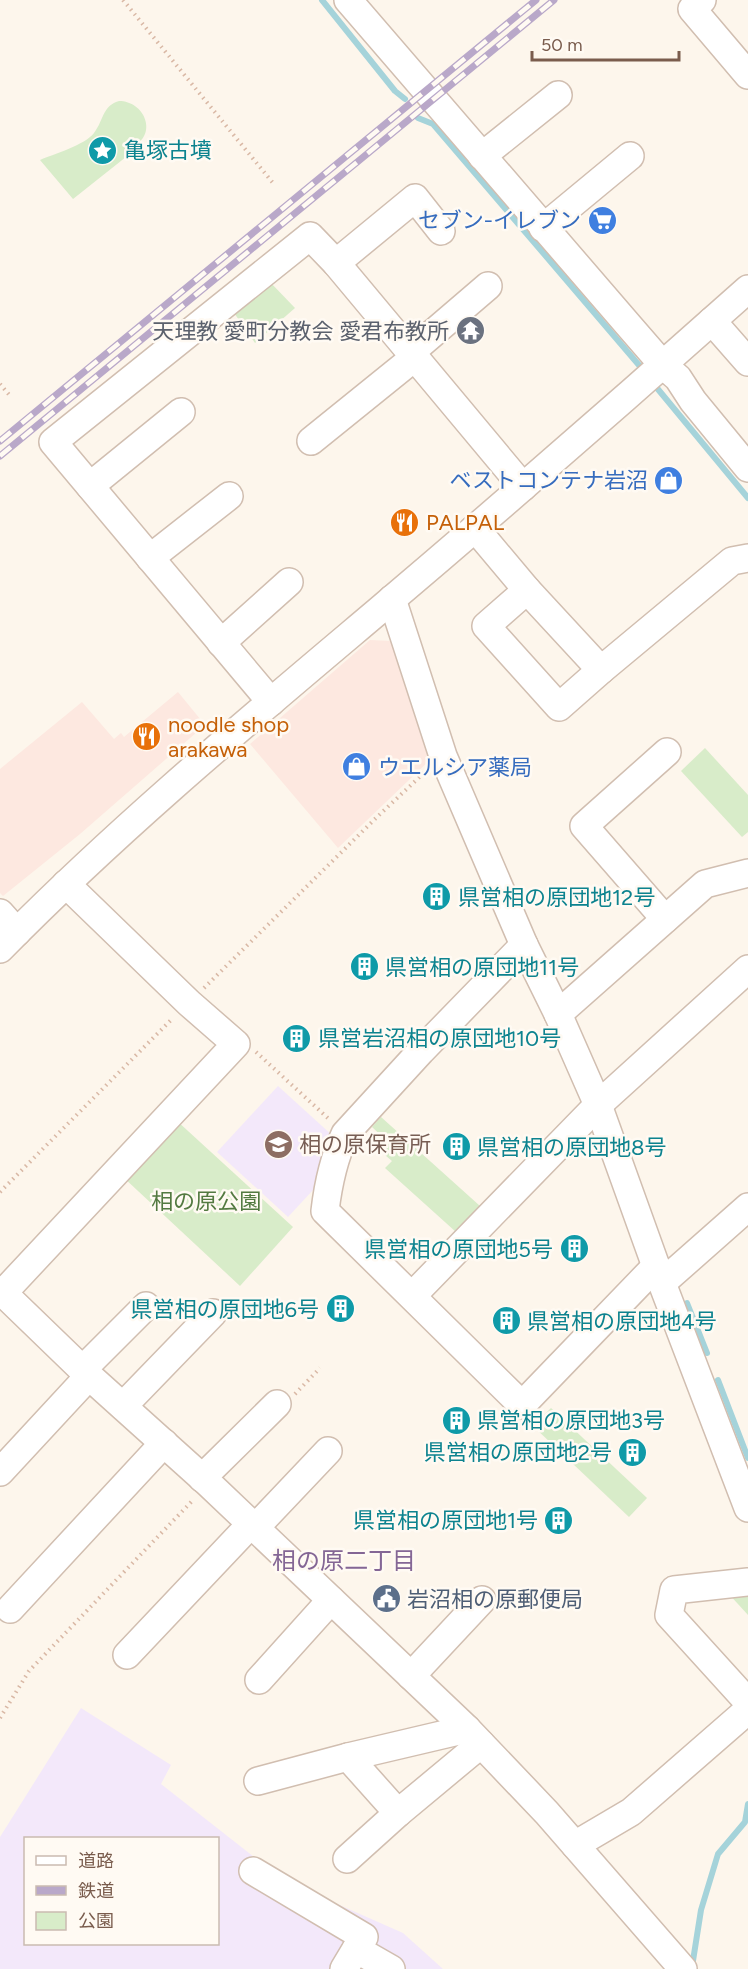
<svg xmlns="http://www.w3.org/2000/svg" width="748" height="1969" font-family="Figtree,'Noto Sans JP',sans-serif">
	<rect width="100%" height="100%" fill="#fdf6ec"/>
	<g fill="#fde8e0">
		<polygon points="370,640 392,641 432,758 338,848 250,744"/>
		<polygon points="178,692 205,725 80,834 3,896 0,893 0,769 82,702 114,739 121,733 124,737"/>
	</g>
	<g fill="#f3e8fa" fill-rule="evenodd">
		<polygon points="278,1086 333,1136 327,1175 288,1217 217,1152"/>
		<path d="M81 1708 171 1765 161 1784 272 1871 301 1888 403 1933 443 1969H0V1837ZM26 1838H218V1944H26Z"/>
	</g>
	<g fill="#d8ecc9">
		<path d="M119 101C144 101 158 133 134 146L136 149 73 199 40 160C54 154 85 145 94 133 104 120 102 106 119 101Z"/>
		<polygon points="269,281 295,308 255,343 232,310"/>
		<polygon points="705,748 748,795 748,832 742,837 681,771"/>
		<polygon points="381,1117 480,1206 456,1232 385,1168 392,1161 379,1150 387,1141 372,1127"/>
		<polygon points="176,1120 293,1227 240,1286 123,1177"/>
		<polygon points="551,1408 647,1498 629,1517 533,1426"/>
		<polygon points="727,1592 748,1593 748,1615"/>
	</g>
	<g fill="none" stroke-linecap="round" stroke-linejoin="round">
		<g stroke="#a5d3da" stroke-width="6">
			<polyline points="322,0 395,91 405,99"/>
			<polyline points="418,118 433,124 644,371"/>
			<polyline points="652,382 748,498"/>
			<polyline points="687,1303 707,1353"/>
			<polyline points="718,1380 748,1458"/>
			<polyline points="692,1967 701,1910 718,1854 745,1822 748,1804"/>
		</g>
		<defs>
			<g id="minor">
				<polyline points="348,0 630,327 663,365 678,378 693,401 748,468"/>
				<polyline points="702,0 692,9 748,75"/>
				<polyline points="482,156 558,95"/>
				<polyline points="543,228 630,156"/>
				<polyline points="336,263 415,198 441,231"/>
				<polyline points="712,321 748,362"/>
				<polyline points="411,352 488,286"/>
				<polyline points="311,441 415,357"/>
				<polyline points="90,486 181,412"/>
				<polyline points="475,528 527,590 601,670 732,561 748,558"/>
				<polyline points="150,558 229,496"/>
				<polyline points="527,590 486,626 559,707 601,670"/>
				<polyline points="392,599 443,756 524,945 558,1014 598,1105 662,1283 748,1508"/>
				<polyline points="221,643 289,582"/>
				<polyline points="271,702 53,442 310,236 336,263 523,487"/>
				<polyline points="0,913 17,932"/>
				<polyline points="665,919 584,826 667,752"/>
				<path d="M524 945 421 1051 345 1134C334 1158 328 1185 325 1211L522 1405 656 1266"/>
				<path d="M0 949C118 829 249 720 377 612 502 506 626 398 748 289"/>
				<polyline points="558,1014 705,884 748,873"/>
				<polyline points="662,1283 748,1207"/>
				<polyline points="0,1290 89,1376 208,1483 467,1729 547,1813 683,1969"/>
				<polyline points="3,1293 236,1044 189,1003 66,884"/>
				<polyline points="412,1296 598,1105 748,969"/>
				<polyline points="82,1370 146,1306"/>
				<polyline points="123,1406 213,1313"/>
				<polyline points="0,1472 89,1376"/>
				<polyline points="202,1478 277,1404"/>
				<polyline points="254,1529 328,1451"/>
				<polyline points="748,1582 674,1590 669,1615 748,1702"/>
				<polyline points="10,1609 164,1443"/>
				<polyline points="127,1655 250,1525"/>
				<polyline points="411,1676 482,1600"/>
				<polyline points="259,1680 331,1600"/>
				<polyline points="348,1757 398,1813 481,1744"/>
				<polyline points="258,1781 348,1757 467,1729"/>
				<polyline points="575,1845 631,1812 748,1710"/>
				<polyline points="347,1859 398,1813"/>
				<polyline points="253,1871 364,1937 356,1949"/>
				<polyline points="344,1969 356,1949 391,1969"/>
			</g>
		</defs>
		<use href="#minor" stroke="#d1beb0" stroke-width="30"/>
		<g stroke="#d9b8a5" stroke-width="4" stroke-dasharray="1.5 4.5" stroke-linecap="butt">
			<polyline points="123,0 273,183"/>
			<polyline points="0,384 11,397"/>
			<polyline points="204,988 377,817 426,771"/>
			<polyline points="256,1052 330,1120"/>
			<polyline points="0,1192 173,1018"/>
			<polyline points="295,1394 320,1368"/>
			<polyline points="0,1718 29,1671 194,1499"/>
		</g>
		<use href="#minor" stroke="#fff" stroke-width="27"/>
		<defs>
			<g id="rail">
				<polyline points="0,441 536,0"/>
				<polyline points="0,456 554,0"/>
			</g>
		</defs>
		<use href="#rail" stroke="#b9a8c9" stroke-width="7"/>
		<use href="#rail" stroke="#fffaf3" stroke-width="4.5" stroke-dasharray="14" stroke-linecap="butt"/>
	</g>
	<defs>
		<symbol id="sight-disc" viewBox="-11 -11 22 22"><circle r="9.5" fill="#0f9aa8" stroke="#fffaf3"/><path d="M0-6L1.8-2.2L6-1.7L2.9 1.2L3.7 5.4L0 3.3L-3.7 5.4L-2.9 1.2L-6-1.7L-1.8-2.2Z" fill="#fff"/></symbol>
		<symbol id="supermarket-disc" viewBox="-11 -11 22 22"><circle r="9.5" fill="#3f7fe0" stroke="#fffaf3"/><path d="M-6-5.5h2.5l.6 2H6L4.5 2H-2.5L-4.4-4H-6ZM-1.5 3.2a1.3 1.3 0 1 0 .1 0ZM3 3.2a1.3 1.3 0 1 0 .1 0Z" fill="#fff"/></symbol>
		<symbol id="temple-disc" viewBox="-11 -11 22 22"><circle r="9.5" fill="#6b7280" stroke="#fffaf3"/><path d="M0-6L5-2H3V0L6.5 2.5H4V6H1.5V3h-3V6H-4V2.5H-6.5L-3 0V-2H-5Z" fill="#fff"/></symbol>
		<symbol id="shop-disc" viewBox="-11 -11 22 22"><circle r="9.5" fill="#3f7fe0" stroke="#fffaf3"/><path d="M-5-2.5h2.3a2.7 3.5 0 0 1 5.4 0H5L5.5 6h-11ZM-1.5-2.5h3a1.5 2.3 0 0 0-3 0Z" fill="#fff"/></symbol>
		<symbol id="restaurant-disc" viewBox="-11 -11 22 22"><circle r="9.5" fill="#e8710a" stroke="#fffaf3"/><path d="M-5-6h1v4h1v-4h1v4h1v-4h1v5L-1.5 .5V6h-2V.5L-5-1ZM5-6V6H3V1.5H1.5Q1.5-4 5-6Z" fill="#fff"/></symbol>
		<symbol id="building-disc" viewBox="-11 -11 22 22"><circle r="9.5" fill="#0f9aa8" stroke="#fffaf3"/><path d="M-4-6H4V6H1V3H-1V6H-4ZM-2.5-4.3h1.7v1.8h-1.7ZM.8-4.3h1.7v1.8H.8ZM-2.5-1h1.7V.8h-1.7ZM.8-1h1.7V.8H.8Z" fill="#fff"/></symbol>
		<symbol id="school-disc" viewBox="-11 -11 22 22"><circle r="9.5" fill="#8d6e63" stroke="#fffaf3"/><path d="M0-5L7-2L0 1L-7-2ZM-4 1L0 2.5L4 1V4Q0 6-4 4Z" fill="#fff"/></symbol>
		<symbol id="civic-disc" viewBox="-11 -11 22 22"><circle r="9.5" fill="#5c6f8a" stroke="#fffaf3"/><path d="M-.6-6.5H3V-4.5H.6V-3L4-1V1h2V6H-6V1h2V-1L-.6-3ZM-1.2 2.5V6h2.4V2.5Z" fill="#fff"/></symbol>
	</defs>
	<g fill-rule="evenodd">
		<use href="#sight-disc" x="86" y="134" width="33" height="33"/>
		<use href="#supermarket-disc" x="586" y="204" width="33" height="33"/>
		<use href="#temple-disc" x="454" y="314" width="33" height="33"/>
		<use href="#shop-disc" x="652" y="464" width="33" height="33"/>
		<use href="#restaurant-disc" x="388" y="506" width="33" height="33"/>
		<use href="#restaurant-disc" x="130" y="720" width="33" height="33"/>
		<use href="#shop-disc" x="340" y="750" width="33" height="33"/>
		<use href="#building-disc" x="420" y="880" width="33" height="33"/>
		<use href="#building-disc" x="348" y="950" width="33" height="33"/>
		<use href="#building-disc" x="280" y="1022" width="33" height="33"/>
		<use href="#school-disc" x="262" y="1128" width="33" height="33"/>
		<use href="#building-disc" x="440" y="1130" width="33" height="33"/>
		<use href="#building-disc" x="558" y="1232" width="33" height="33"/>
		<use href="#building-disc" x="324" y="1292" width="33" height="33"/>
		<use href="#building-disc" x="490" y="1304" width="33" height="33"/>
		<use href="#building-disc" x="440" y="1404" width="33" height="33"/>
		<use href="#building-disc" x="616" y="1436" width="33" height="33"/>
		<use href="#building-disc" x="542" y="1504" width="33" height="33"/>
		<use href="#civic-disc" x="370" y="1582" width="33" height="33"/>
	</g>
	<g text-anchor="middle" stroke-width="5" stroke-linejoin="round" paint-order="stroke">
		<g font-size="22" fill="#0d838f" stroke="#fffaf3" text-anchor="start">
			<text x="124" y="158">亀塚古墳</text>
			<text x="458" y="905">県営相の原団地12号</text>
			<text x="385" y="975">県営相の原団地11号</text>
			<text x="318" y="1046">県営岩沼相の原団地10号</text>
			<text x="477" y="1155">県営相の原団地8号</text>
			<text x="553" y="1257" text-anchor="end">県営相の原団地5号</text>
			<text x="319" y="1317" text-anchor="end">県営相の原団地6号</text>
			<text x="527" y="1329">県営相の原団地4号</text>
			<text x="477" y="1428">県営相の原団地3号</text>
			<text x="612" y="1460" text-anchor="end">県営相の原団地2号</text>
			<text x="538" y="1528" text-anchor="end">県営相の原団地1号</text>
		</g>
		<g font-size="22" fill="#366cbe" stroke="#fffaf3" text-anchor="end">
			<text x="581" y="228">セブン-イレブン</text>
			<text x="648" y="488">ベストコンテナ岩沼</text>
			<text x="378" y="775" text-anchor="start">ウエルシア薬局</text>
		</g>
		<g font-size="22" fill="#5b616d" stroke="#fffaf3" text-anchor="end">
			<text x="449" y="339">天理教 愛町分教会 愛君布教所</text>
		</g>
		<g font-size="22" fill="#c56008" stroke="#fffaf3" text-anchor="start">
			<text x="426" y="530">PALPAL</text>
			<text x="168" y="732">noodle shop<tspan x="168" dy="25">arakawa</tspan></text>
		</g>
		<g font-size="22" fill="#785e54" stroke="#fffaf3" text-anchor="start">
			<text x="299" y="1152">相の原保育所</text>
		</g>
		<g font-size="22" fill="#537a41" stroke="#fffaf3">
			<text x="206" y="1209">相の原公園</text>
		</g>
		<g font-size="22" fill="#4e5e75" stroke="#fffaf3" text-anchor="start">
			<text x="407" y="1607">岩沼相の原郵便局</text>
		</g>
		<g font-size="24" fill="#846695" stroke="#fffaf3">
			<text x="344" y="1569">相の原二丁目</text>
		</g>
	</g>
	<rect x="24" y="1837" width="195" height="108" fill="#fffaf3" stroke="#cabbb1" stroke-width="1.5"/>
	<rect x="36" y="1856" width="30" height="9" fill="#ffffff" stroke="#cabbb1" stroke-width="1.5"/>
	<text x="78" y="1867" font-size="18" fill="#7a5c4d">道路</text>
	<rect x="36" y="1886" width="30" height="9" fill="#b9a8c9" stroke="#cabbb1" stroke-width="1.5"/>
	<text x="78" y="1897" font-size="18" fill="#7a5c4d">鉄道</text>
	<rect x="36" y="1912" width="30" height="18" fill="#d8ecc9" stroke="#cabbb1" stroke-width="1.5"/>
	<text x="78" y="1927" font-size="18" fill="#7a5c4d">公園</text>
	<path d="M532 51v9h147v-9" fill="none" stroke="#7a5c4d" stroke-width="3"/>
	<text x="541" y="51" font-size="18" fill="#7a5c4d" stroke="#fffaf3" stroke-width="4.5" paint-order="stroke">50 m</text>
</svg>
